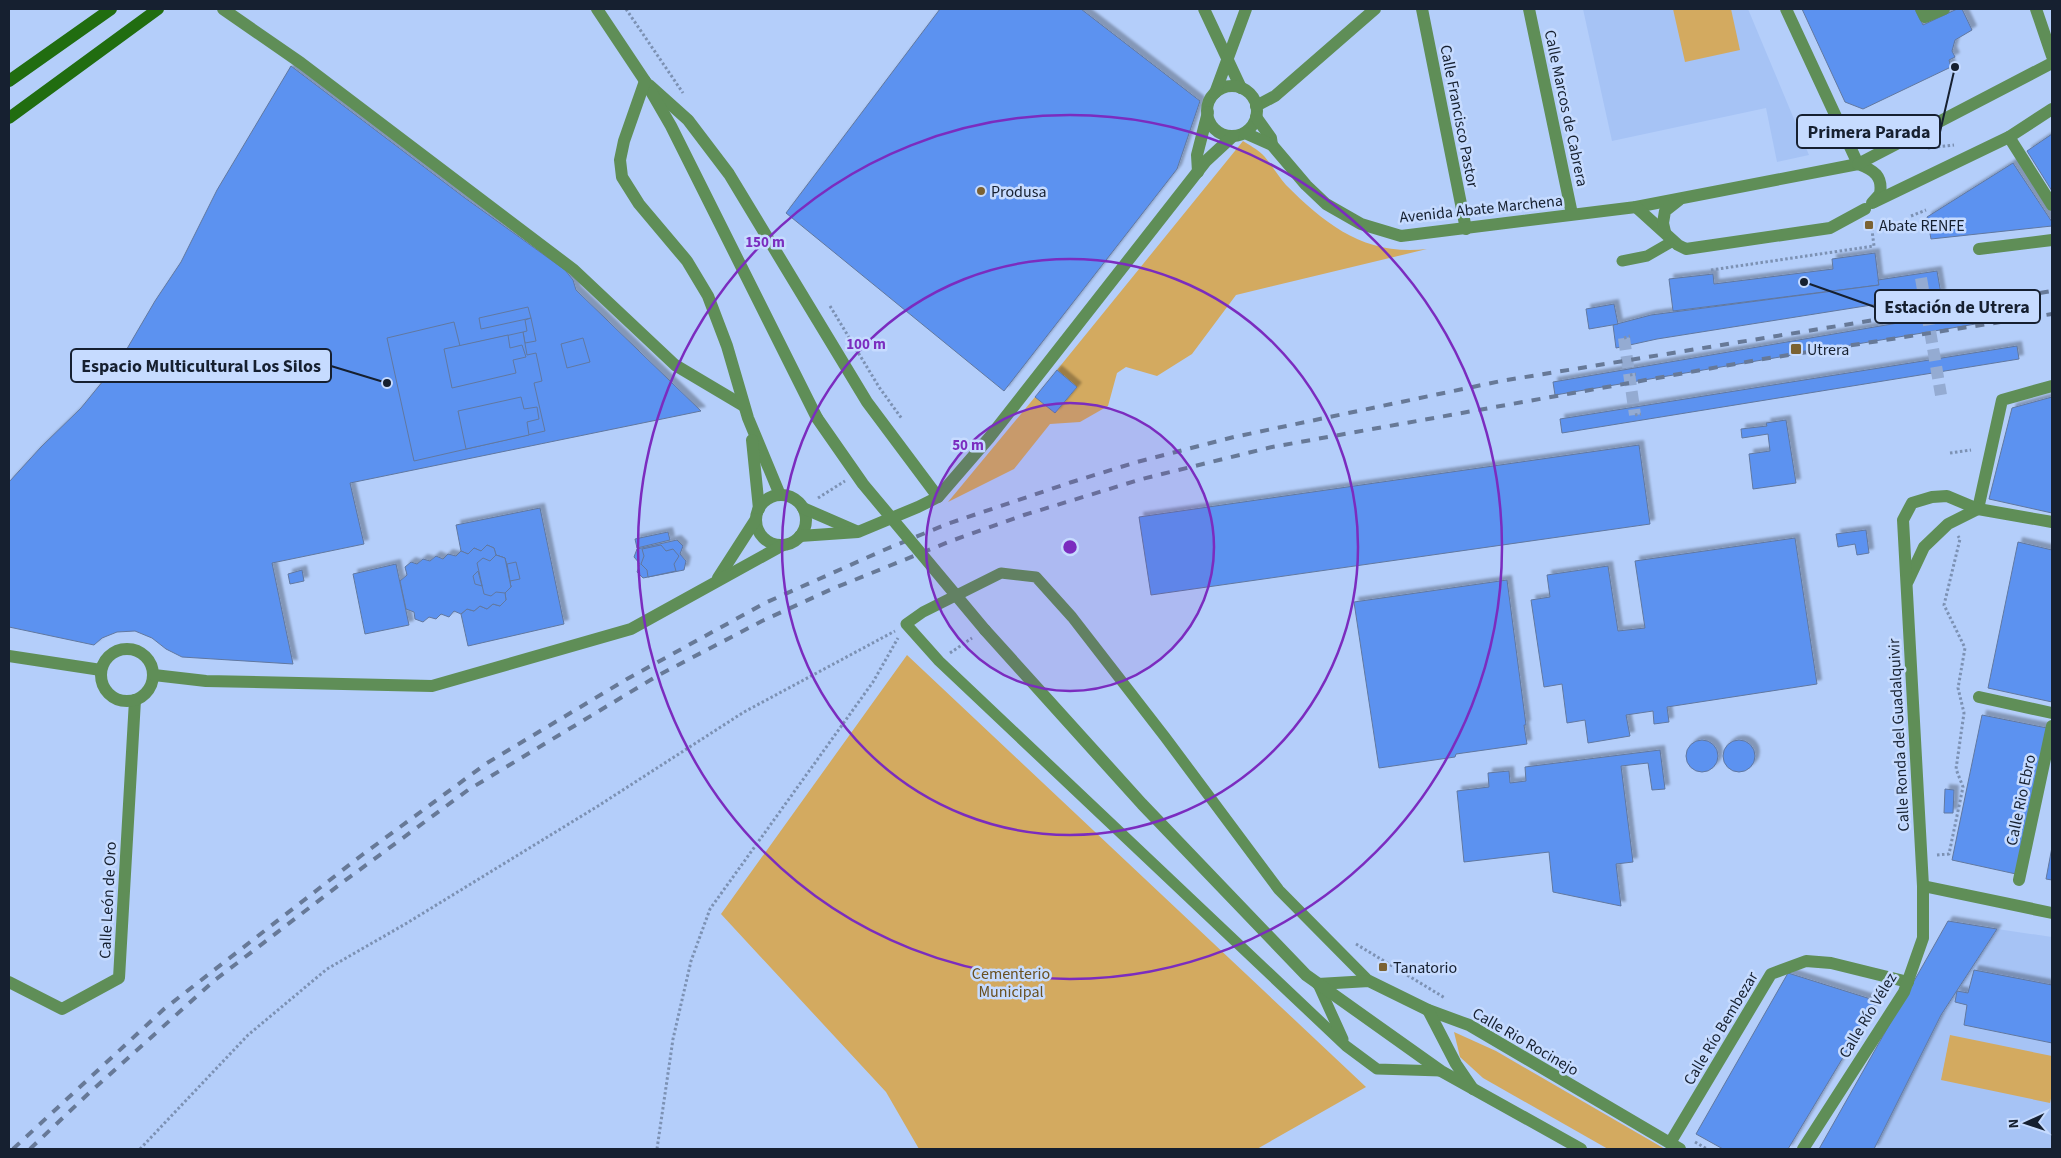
<svg xmlns="http://www.w3.org/2000/svg" width="2061" height="1158" font-family="'Source Sans 3',sans-serif">
	<defs>
		<filter id="shadow"><feDropShadow dx="4.5" dy="-4.5" stdDeviation="1" flood-color="#0004"/></filter>
	</defs>
	<rect width="100%" height="100%" fill="#b4cefa"/>
	<g fill="#a6c3f5">
		<polygon points="1583,9 1748,9 1809,155 1777,162 1766,108 1612,141"/>
		<polygon points="1997,929 2052,937 2052,1149 1874,1149 1941,1016"/>
	</g>
	<g fill="#d3aa60">
		<polygon points="1673,9 1731,9 1740,50 1685,62"/>
		<path d="M1243 141C1249 145 1257 149 1262 154 1271 163 1277 175 1286 185 1327 226 1366 256 1427 249L1236 295 1192 354 1157 376 1126 367 1117 373 1108 406 1080 422 1050 424 1014 469 948 502 1035 397 1055 413 1077 387 1057 370Z"/>
		<polygon points="907,655 1366,1087 1257,1149 919,1149 886,1092 721,914"/>
		<polygon points="1454,1032 1496,1051 1665,1149 1608,1149 1483,1078 1460,1057"/>
		<polygon points="1950,1035 2052,1056 2052,1094 2050,1103 1941,1080"/>
	</g>
	<g fill="#5c92f0" stroke="#6178a0" filter="url(#shadow)">
		<polygon points="940,9 1081,9 1200,101 1177,169 1004,391 786,213"/>
		<polygon points="1802,9 1915,9 1923,25 1957,9 1962,9 1972,30 1955,40 1952,51 1955,57 1949,60 1951,67 1863,109 1845,102"/>
		<polygon points="291,66 465,198 565,270 573,280 576,290 701,411 350,483 364,544 272,563 293,664 182,657 166,649 152,638 135,631 117,632 102,638 94,645 9,627 9,482 41,447 81,408 121,359 155,301 181,262 217,190"/>
		<polygon points="2052,134 2052,191 2027,151"/>
		<polygon points="2013,163 2052,222 2052,226 1931,239 1927,217"/>
		<polygon points="1875,253 1879,285 1673,311 1669,279 1713,274 1714,284 1833,269 1832,259"/>
		<polygon points="1937,271 1941,294 1657,339 1616,348 1613,325 1651,315 1879,285 1878,280"/>
		<polygon points="1614,304 1618,324 1589,329 1586,309"/>
		<polygon points="2009,304 2011,318 1555,395 1553,382"/>
		<polygon points="528,307 531,318 481,329 479,318"/>
		<polygon points="531,318 536,341 525,343 523,332 527,331 525,320"/>
		<polygon points="454,322 460,346 523,332 527,355 536,353 542,381 534,383 545,431 414,461 387,338"/>
		<polygon points="508,335 510,348 522,345 526,357 513,360 516,373 452,388 444,349"/>
		<polygon points="583,338 590,362 567,368 561,344"/>
		<polygon points="2017,346 2019,359 1562,433 1560,419"/>
		<polygon points="1057,370 1077,387 1055,413 1035,397"/>
		<polygon points="521,397 524,409 537,407 539,419 527,422 529,435 466,449 458,411"/>
		<polygon points="2052,397 2052,513 1989,499 2012,408"/>
		<polygon points="1786,420 1796,483 1753,489 1749,454 1770,451 1768,434 1742,438 1741,429 1767,426 1766,423"/>
		<polygon points="1639,445 1650,524 1151,595 1139,517"/>
		<polygon points="540,508 564,624 468,646 461,614 467,609 474,611 480,606 487,609 493,604 500,606 506,600 505,593 511,587 505,558 496,555 494,548 487,545 481,551 474,548 468,554 461,551 456,525"/>
		<polygon points="1866,530 1869,553 1857,555 1855,544 1838,547 1836,534"/>
		<polygon points="668,532 670,540 637,548 635,539"/>
		<polygon points="1795,538 1817,684 1667,707 1669,722 1654,724 1653,711 1626,715 1630,736 1588,743 1585,720 1567,723 1562,684 1544,687 1531,600 1550,597 1547,575 1608,566 1618,631 1645,628 1635,561"/>
		<polygon points="677,540 683,546 680,554 686,561 684,570 643,578 637,572 640,564 634,557 637,549"/>
		<polygon points="2018,542 2052,550 2052,702 1988,688"/>
		<polygon points="487,545 494,548 496,555 505,558 511,587 505,593 506,600 500,606 493,604 487,609 480,606 474,611 467,609 461,614 454,611 449,617 441,614 436,619 429,617 423,622 415,619 414,612 406,609 400,581 407,575 405,567 411,562 417,564 423,559 430,561 436,556 443,559 448,554 456,556 461,551 468,554 474,548 481,551"/>
		<polygon points="661,545 666,551 673,549 679,556 674,564 676,571 648,577 647,570 641,564 644,556 642,549"/>
		<polygon points="496,555 505,558 511,587 505,593 496,592 491,596 484,594 477,563 483,558 490,561"/>
		<polygon points="516,562 520,579 510,581 507,564"/>
		<polygon points="396,564 409,625 365,634 353,574"/>
		<polygon points="302,570 304,581 290,584 288,574"/>
		<polygon points="478,571 482,586 475,584 473,576"/>
		<polygon points="1507,580 1526,725 1524,725 1527,744 1456,754 1455,757 1379,768 1354,602"/>
		<polygon points="1982,715 2047,728 2016,874 1952,860"/>
		<circle cx="1702" cy="756" r="16"/>
		<circle cx="1739" cy="756" r="16"/>
		<polygon points="1660,750 1665,789 1652,790 1648,763 1621,766 1633,862 1616,864 1621,906 1553,892 1549,852 1464,862 1457,791 1489,787 1488,773 1509,771 1510,783 1526,781 1525,767"/>
		<polygon points="1945,789 1954,790 1953,813 1944,813"/>
		<polygon points="2052,847 2052,880 2046,879"/>
		<polygon points="1948,921 1997,929 1941,1015 1874,1149 1819,1149"/>
		<polygon points="1974,970 2052,985 2052,1043 1964,1025 1967,1005 1955,1002 1957,991 1968,993"/>
		<polygon points="1788,973 1877,1001 1788,1149 1723,1149 1696,1134"/>
	</g>
	<g fill="none" stroke-linecap="round" stroke-linejoin="round">
		<g stroke="#94abd2" stroke-width="12" stroke-dasharray="12 6" stroke-linecap="butt">
			<polyline points="1921,278 1941,395"/>
			<polyline points="1624,338 1635,415"/>
		</g>
		<g stroke="#7c91b3" stroke-width="3" stroke-dasharray="2.5 2.5" stroke-linecap="butt">
			<polyline points="626,9 683,93"/>
			<polyline points="1924,145 1927,148 1954,145"/>
			<polyline points="1911,216 1926,210"/>
			<polyline points="1711,270 1874,246 1871,222"/>
			<polyline points="830,306 879,387 902,419"/>
			<polyline points="1624,338 1630,336"/>
			<polyline points="1630,375 1636,374"/>
			<polyline points="1635,415 1641,414"/>
			<polyline points="1950,453 1971,450"/>
			<polyline points="818,498 845,481"/>
			<polyline points="950,653 972,638"/>
			<polyline points="1937,855 1949,854 1963,787 1956,769 1964,713 1958,688 1965,648 1944,605 1960,539 1958,536"/>
			<polyline points="1356,944 1445,998"/>
			<polyline points="1695,1142 1707,1149"/>
			<polyline points="140,1149 248,1035 327,969 407,923 598,806 744,712 895,631"/>
			<polyline points="657,1149 673,1039 691,961 710,909 873,682 898,638"/>
		</g>
		<g stroke="#5f8e57" stroke-width="11">
			<polyline points="1622,261 1647,256 1673,241"/>
			<polyline points="1369,981 1279,890 1165,737 1072,617 1036,577 1001,573 923,612 906,624 939,661 1346,1046 1377,1069 1441,1071"/>
			<polyline points="1318,984 1343,1039"/>
		</g>
		<g stroke="#5f8e57" stroke-width="12">
			<polyline points="223,9 301,63 574,270 675,365 744,406"/>
			<polyline points="1921,9 1925,17 1944,9"/>
			<polyline points="2036,9 2052,56"/>
			<polyline points="2009,137 2052,205"/>
			<polyline points="1979,697 2052,713"/>
			<polyline points="2019,880 2052,726"/>
		</g>
		<g stroke="#5f8e57" stroke-width="12">
			<polyline points="1422,9 1466,229"/>
			<polyline points="1529,9 1572,214"/>
			<polyline points="1786,9 1858,164"/>
			<polyline points="649,85 688,120 729,174 867,402 938,497"/>
			<polyline points="1256,106 1275,96 1375,9"/>
			<polyline points="1979,249 2052,240"/>
			<polyline points="1908,581 1924,547 1948,524 1978,509 2002,400 2052,386"/>
			<polyline points="1923,886 2052,913"/>
			<polyline points="9,982 62,1009 119,978 135,700"/>
			<polyline points="1318,984 1369,981 1428,1010 1469,1025 1680,1149"/>
			<polyline points="1428,1010 1456,1064 1473,1089"/>
			<polyline points="1670,1143 1771,974 1806,961 1831,963 1908,982"/>
			<polyline points="1803,1149 1904,992 1923,938 1923,886 1903,520 1912,503 1932,497 1947,496 1978,509 2052,522"/>
		</g>
		<g stroke="#5f8e57" stroke-width="12">
			<polyline points="597,9 645,81 671,126 817,418"/>
			<polyline points="1204,9 1241,88"/>
			<polyline points="645,81 624,141 620,160 622,177 639,204 687,261 708,296 727,346 748,418 780,495"/>
			<circle cx="1232" cy="111" r="25"/>
			<polyline points="1215,93 1246,9"/>
			<polyline points="1256,117 1271,138 1272,145"/>
			<path d="M1245 133 1272 145 1306 185 1326 204 1361 224 1401 236 1636 207 1858 164C1874 170 1883 176 1880 194L1872 203"/>
			<polyline points="1858,164 2052,63"/>
			<polyline points="1198,172 1197,155 1208,112"/>
			<polyline points="1874,202 2009,137 2052,109"/>
			<polyline points="1636,207 1678,245 1686,249 1830,228 1865,209"/>
			<polyline points="1665,232 1663,223 1665,211 1679,200"/>
			<polyline points="752,440 759,509"/>
			<circle cx="781" cy="520" r="25"/>
			<polyline points="803,508 856,531"/>
			<polyline points="800,536 858,532 918,507 938,497 989,438 1206,161 1233,136"/>
			<polyline points="718,578 756,519"/>
			<polyline points="985,630 1142,804 1306,975 1441,1071 1581,1149"/>
			<circle cx="127" cy="675" r="26"/>
			<polyline points="9,656 101,670"/>
			<polyline points="154,675 206,681 432,686 631,629 783,545"/>
		</g>
		<g stroke="#216d10" stroke-width="12">
			<polyline points="9,81 111,9"/>
			<polyline points="9,118 158,9"/>
		</g>
		<g stroke="#677997" stroke-width="4" stroke-dasharray="9 9" stroke-linecap="butt">
			<polyline points="13,1149 164,1009 362,855 487,763 627,679 765,603 884,550 947,524 1072,482 1137,462 1234,437 1501,381 2052,291"/>
			<polyline points="30,1149 89,1093 215,980 343,882 468,790 657,676 762,621 832,589 951,541 1024,515 1142,479 1272,447 1763,359 2052,314"/>
		</g>
		<polyline stroke="#5f8e57" stroke-width="12" points="817,418 863,484 985,630"/>
	</g>
	<circle cx="1070" cy="547" r="144" fill="#7b2cbf" fill-opacity=".12"/>
	<g fill="none" stroke="#7b2cbf" stroke-width="2.5">
		<circle cx="1070" cy="547" r="144"/>
		<circle cx="1070" cy="547" r="288"/>
		<circle cx="1070" cy="547" r="432"/>
	</g>
	<g fill="#7b6233" stroke="#c6dbff" stroke-width="2">
		<circle cx="981" cy="191" r="5"/>
		<rect x="1864" y="220" width="10" height="10" rx="2.5"/>
		<rect x="1790" y="343" width="12" height="12" rx="2.5"/>
		<rect x="1378" y="962" width="10" height="10" rx="2.5"/>
	</g>
	<g text-anchor="middle" stroke-width="5" stroke-linejoin="round" paint-order="stroke">
		<g font-size="16" fill="#162030" stroke="#c6dbff">
			<text transform="translate(1567 108) rotate(78)" y="6">Calle Marcos de Cabrera</text>
			<text transform="translate(1460 116) rotate(79)" y="6">Calle Francisco Pastor</text>
			<text transform="translate(1481 208) rotate(-6)" y="6">Avenida Abate Marchena</text>
			<text transform="translate(1898 735) rotate(-93)" y="6">Calle Ronda del Guadalquivir</text>
			<text transform="translate(2020 800) rotate(-78)" y="6">Calle Rio Ebro</text>
			<text transform="translate(107 900) rotate(-87)" y="6">Calle León de Oro</text>
			<text transform="translate(1867 1015) rotate(-59)" y="6">Calle Río Vélez</text>
			<text transform="translate(1720 1028) rotate(-59)" y="6">Calle Río Bembezar</text>
			<text transform="translate(1526 1041) rotate(30)" y="6">Calle Rio Rocinejo</text>
		</g>
		<g font-size="16" fill="#162030" stroke="#c6dbff" text-anchor="start">
			<text x="991" y="197">Produsa</text>
			<text x="1879" y="231">Abate RENFE</text>
			<text x="1807" y="355">Utrera</text>
			<text x="1393" y="973">Tanatorio</text>
		</g>
		<g font-size="16" fill="#695020" stroke="#c6dbff">
			<text x="1011" y="979">Cementerio<tspan x="1011" dy="18">Municipal</tspan></text>
		</g>
	</g>
	<circle cx="1070" cy="547" r="8" fill="#7b2cbf" stroke="#c6dbff" stroke-width="2.5"/>
	<g font-size="15" text-anchor="middle" font-weight="bold" fill="#7b2cbf" stroke="#c6dbff" stroke-width="5" stroke-linejoin="round" paint-order="stroke">
		<text x="765" y="247">150 m</text>
		<text x="866" y="349">100 m</text>
		<text x="968" y="450">50 m</text>
	</g>
	<path fill="none" stroke="#162030" stroke-width="2" d="M1955 67L1940 132M1804 282L1875 307M387 383L331 366"/>
	<g fill="#162030" stroke="#c6dbff" stroke-width="2">
		<circle cx="1955" cy="67" r="5"/>
		<circle cx="1804" cy="282" r="5"/>
		<circle cx="387" cy="383" r="5"/>
	</g>
	<g fill="#c6dbff" stroke="#162030" stroke-width="2">
		<rect x="1797" y="115" width="143" height="33" rx="5"/>
		<rect x="1875" y="290" width="165" height="33" rx="5"/>
		<rect x="71" y="349" width="260" height="33" rx="5"/>
	</g>
	<g font-size="18" text-anchor="middle" font-weight="bold" fill="#162030">
		<text x="1869" y="138">Primera Parada</text>
		<text x="1957" y="313">Estación de Utrera</text>
		<text x="201" y="372">Espacio Multicultural Los Silos</text>
	</g>
	<rect width="2061" height="1158" fill="none" stroke="#162030" stroke-width="20"/>
	<g transform="translate(2026 1123) rotate(267)" stroke="#c6dbff" stroke-width="4" paint-order="stroke">
	<path d="M0-4L9 19L0 12L-9 19Z" fill="#162030"/>
	<text y="-8" font-size="14" font-weight="bold" text-anchor="middle" fill="#162030">N</text>
	</g>
</svg>
